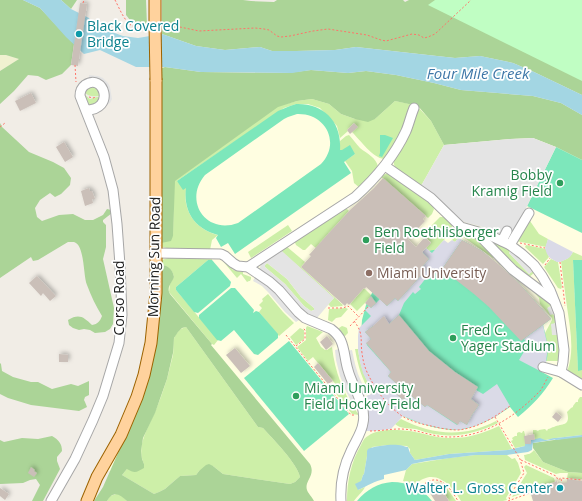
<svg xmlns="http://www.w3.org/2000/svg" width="582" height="501" font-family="'Open Sans',sans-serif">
	<defs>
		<filter id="shadow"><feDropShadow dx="2" dy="-2" stdDeviation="2" flood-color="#0004"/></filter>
	</defs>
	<rect width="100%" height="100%" fill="#f1ede6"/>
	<polygon fill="#fffee1" points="156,80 551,112 582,136 582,501 300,501 295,493 101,470 121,435 151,343"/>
	<polygon fill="#f0f1d0" points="0,55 6,55 20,59 0,71"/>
	<g fill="#cdefa8">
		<path d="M94 86 100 91 99 96C92 97 88 96 83 91L84 89Z"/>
		<polygon points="84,94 90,99 97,97 101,97 97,103 90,105 86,104"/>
		<path d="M312 99 329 104 341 114 355 119H375L395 101 410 104V112L400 139 384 159C373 158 360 140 352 132L354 123 347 130 348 131 340 138 337 126 320 108 308 104H296L284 108 177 181 186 187C186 193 185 198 186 203 189 220 202 231 218 235L212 240 210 250 171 249 162 247 161 243 173 236 174 181 278 106 297 101Z"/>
		<path d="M417 106 431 121 444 145 421 186C414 182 400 174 396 168 393 165 394 161 394 158Z"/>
		<path d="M349 135C353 139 356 144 360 148 366 153 377 158 378 167L360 188 354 183 352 171 345 161 355 154 340 150V141L346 136Z"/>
		<polygon points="386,174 389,174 431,203 434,209 432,214 428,218 381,177 381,175"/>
		<polygon points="346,208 349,211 320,243 317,249 311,244 305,250 303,250 296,245 294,240"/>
		<polygon points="440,217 443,217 452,224 452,228 444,240 432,253 426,248 431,242 425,237 431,230 429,228"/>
		<polygon points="528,220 530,221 539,234 548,239 546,247 516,241"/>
		<polygon points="288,225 292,231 251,258 248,252"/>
		<polygon points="461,231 463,232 461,235 470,239 472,234 474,235 495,257 493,258 462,236 460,236 455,242 452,240"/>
		<polygon points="488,239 509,249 510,251 509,253 529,274 533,271 534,273 528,278 524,275"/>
		<polygon points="526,245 546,249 549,257 543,264 525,247"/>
		<polygon points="286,246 305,262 301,267 343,305 342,306 331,307 328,304 334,298 281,251"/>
		<path d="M573 252 582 256V260H573L578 370H582V380L567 372C575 351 570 328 567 307 565 292 563 277 561 261 567 260 570 257 573 252Z"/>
		<path d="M171 257 212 258V260H208L176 287V290L218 340 214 345 212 344 169 292 170 284 174 277C173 271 168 265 161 265L162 260Z"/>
		<polygon points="551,259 558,262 562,287 561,289 558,288 544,267"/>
		<polygon points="222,260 226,262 233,270 243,272 243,274 251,277 251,279 250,281 249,281 247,282 241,274 237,278"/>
		<polygon points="267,263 287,279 301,297 314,308 314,310 311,311 304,306 285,284 265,267 265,265"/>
		<path d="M529 287 552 305V306L548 307C553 314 555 315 556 323L551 325 559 336 560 344 559 361H546L547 354 545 333 552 320V318L540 304 539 298Z"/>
		<polygon points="364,288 372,296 357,311 350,304"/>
		<polygon points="268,294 283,312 294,323 279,336 259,312 262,308 259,305 263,301 262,299"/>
		<polygon points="346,308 348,309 341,317 336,318 332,322 328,320 329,309"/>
		<path d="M307 326 323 332 316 338 321 347 325 350H327L332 347C335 372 343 394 359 415L352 414 334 391 338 387 313 357 308 361 297 347 306 340V328Z"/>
		<polygon points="342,326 345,327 347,328 348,333 345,336 342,335 338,330 339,328"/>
		<path d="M186 327 258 427 263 428C273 439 297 463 300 477L295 482 290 484 223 474 213 466 199 471 196 475 180 476 165 489 159 492 154 494 122 475 127 469 144 464C136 447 147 430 154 414 159 403 163 391 167 379 169 371 171 363 173 355 174 349 172 342 175 336 178 331 181 328 186 327Z"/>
		<polygon points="300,328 304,330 304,339 296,345 290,337"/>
		<path d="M355 349H358C360 366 365 378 374 393L371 394C362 380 358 366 355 349Z"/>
		<path d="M580 397H582V435L556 438 545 440H535L533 434V430H536L538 431 539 430 545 429 547 431 548 429C550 429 552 427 554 427 562 423 571 427 567 412L571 408 573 407V406L576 402H578V400Z"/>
		<path d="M401 419C432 435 464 438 496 421L498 423C477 433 456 438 434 434 428 433 422 431 416 429 409 428 400 429 395 424Z"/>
		<path d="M499 426 512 449 508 450 449 454 415 460 410 453V449L407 446 388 445 372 447 367 456 364 474 363 475 358 490 365 487C363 492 357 496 354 501H347C347 481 351 462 361 445 363 441 364 438 368 436 379 428 397 430 410 431 423 433 435 438 449 438 467 439 483 433 499 426Z"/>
		<polygon points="523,431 524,431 525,435 525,446 515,448 511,441 513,440 512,438 515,436 517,436 517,433 519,432 522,433"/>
		<path d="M534 450 543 462 568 472 582 473V479L567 478 568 473H560L556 474 525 460 524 455C529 454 531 454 534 450Z"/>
		<path d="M475 455H507L512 459 515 458 516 460 518 463 521 473 506 498 507 500 503 501H461C454 488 439 471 423 479 420 480 418 483 415 485L403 481 406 470 412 464 449 458Z"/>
		<polygon points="526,465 554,478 555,482 512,497 527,473 524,467"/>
		<polygon points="439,483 446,487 456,501 449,501 438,484"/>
		<polygon points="116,494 120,494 127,501 107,501 110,496"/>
	</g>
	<g fill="#abd497" fill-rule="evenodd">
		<polygon points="0,0 23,0 40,8 74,44 71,65 62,74 46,80 38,76 28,75 14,91 0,104 0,71 19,59 6,55 0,55"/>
		<polygon points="61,0 77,0 71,9"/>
		<polygon points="126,0 146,0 147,26 134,25 126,15"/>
		<polygon points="162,0 243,0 251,1 274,2 277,0 403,0 405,2 409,0 460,0 582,75 582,95 534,72 513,63 480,56 455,58 356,47 335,50 296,51 272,51 260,47 225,50 196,46 162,34"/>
		<polygon points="165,67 201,72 287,73 311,70 348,73 366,71 396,75 434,83 461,90 533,96 561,103 582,115 582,160 556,147 533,138 510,139 444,145 431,121 418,106 395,101 375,119 368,122 355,119 341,114 329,104 312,99 297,101 278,107 175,181 173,236 171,241 161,243 160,69"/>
		<path d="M0 123 2 127 29 152 53 162 64 168 71 178 70 185 61 194 55 197 50 193 40 200 35 208 37 217 42 221 59 215 73 214 85 220H93L103 215 107 209 111 210 112 213 103 220V222L106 225V247L103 259 114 308 113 324 110 329 105 332 95 333 90 330 84 329 79 330 73 328 69 325 68 320C79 313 84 317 92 325 98 324 100 321 102 316 96 306 91 296 87 285 83 276 85 245 74 242 73 242 69 242 68 242L38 260 33 261 31 257 0 278Z"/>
		<path d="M161 265C169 265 173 271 174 277 172 283 166 287 170 294L212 344 211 345 310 464C316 476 304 481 307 490 308 493 312 497 314 501H127C120 494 113 490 107 501H94L103 487 137 410ZM186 327 258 427 263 428C273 439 297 463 300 477L295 482 290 484 223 474 213 466 209 464 206 465 199 471 196 475 180 476 165 489 159 492 154 494 122 475 127 469C135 474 137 472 144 468V464L142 459 141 451 143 438 155 413 167 379 173 353 174 338 178 332 182 328Z"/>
		<polygon points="0,363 1,364 2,371 13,377 31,382 38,382 52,389 71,384 78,386 89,381 89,395 85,397 84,400 85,402 87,407 79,411 31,405 8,398 0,394"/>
		<path d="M52 436C59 440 62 444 62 451L57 457V461L60 469 43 501H32L40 485 36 479 30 480 23 483 0 484V440L4 442 22 438 38 439Z"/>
		<polygon points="582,436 582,473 568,472 543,462 533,448 533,443"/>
	</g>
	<polygon fill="#c0fec3" points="435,0 582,0 582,81 428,5"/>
	<g fill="#7de7bb" fill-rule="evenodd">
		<path d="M296 104C324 103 342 122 340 150H342L350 145 355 154 344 162 351 173 235 254 228 243 221 247 216 238 218 235C195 229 183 212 186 188L183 190 177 181 278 111 290 106ZM297 114C326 113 341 143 321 164L238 223C206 235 183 201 205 175L284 119 288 117Z"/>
		<polygon points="380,135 385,135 393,138 382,157 379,156 380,153"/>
		<polygon points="556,147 582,160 582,233 527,206"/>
		<path d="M462 240 482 251 518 282 551 319 543 325C546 336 550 350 546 362 545 365 542 368 540 371L553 378C543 394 533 405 518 417L510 407C505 410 500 414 495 417 484 423 469 429 457 430 439 430 419 424 403 416L361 334 362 320 366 305 373 291 417 254 433 250 455 249Z"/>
		<polygon points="208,260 212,260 231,282 230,286 198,313 194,312 176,290 176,287"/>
		<polygon points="573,260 582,260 582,370 578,371"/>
		<polygon points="231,288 235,288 254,310 253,313 256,311 259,312 278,334 278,338 258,355 254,354 234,330 221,341 217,340 199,318 199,315"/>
		<polygon points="289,341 349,414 304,451 244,378"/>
		<path d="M392 482C408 482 422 488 432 501H357C366 490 378 483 392 482Z"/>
	</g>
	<g fill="#e4e4e4" fill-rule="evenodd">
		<polygon points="89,75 98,76 103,78 108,83 110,87 112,99 110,103 105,106 99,102 101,94 98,87 89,86"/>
		<polygon points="533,138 556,147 513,235 505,235 504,236 486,228 464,222 421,186 444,145 510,139"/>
		<polygon points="516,243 535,260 550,280 557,292 561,304 564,314 567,335 559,336 557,335 552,335 551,324 556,323 555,317 554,314 550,315 547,308 552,306 543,286 533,271 529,274 509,253"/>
		<path d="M280 249 283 252 334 298 317 318H314L307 315 296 322 285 312 268 292 262 286 253 281 261 265ZM267 263 287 279 301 297 314 308V310L311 311 304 306 285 284 265 267V265Z"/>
		<polygon points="339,349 347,351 352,350 355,364 358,374 364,388 367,394 352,403 346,391 340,376 336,360 335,350"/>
	</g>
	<g fill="#dadae7">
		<polygon points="459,237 462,240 442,269 426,278 419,287 421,289 415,294 413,292 404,303 399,315 389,324 373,326 365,332 371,339 366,344 391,372 388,376 400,387 395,393 403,400 409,394 425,407 427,405 457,425 460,421 467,425 472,415 479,405 471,399 476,390 483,394 497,384 510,406 495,417 475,426 458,430 440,428 423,424 403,416 391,429 374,431 361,431 359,399 373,393 363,373 360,362 358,349 358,336 359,328 371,316 365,310 369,306 371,308 380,299 387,306 395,298 398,301 426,270 422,267 429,259 422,252 426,248 432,253 444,240 448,243 452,240 455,242"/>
		<polygon points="548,239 573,252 570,257 567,259 560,262 557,262 550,258 547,254 545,248"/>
		<polygon points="543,325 547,343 547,354 546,362 540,371 519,360 528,345 524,339"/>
	</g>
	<g fill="#a3d6e3">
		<polygon points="23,0 61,0 71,9 89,18 92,24 98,31 112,32 123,36 138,38 162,34 196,46 225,50 260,47 272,51 296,51 335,50 356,47 455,58 480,56 513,63 534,72 582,95 582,115 561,103 533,96 461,90 434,83 396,75 366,71 348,73 311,70 292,73 201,72 165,67 136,67 100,50 84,54 66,37 40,8"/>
		<path d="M540 438 545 440C550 440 554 436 558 439L533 443 532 450 528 452 507 455H475L427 461 412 464 406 470 384 475V479C375 481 367 486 358 490L355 484 361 481 363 475 364 474 367 456V451L368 449C375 446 391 444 398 445 402 445 405 447 408 447L410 453 415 460 449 454 508 450 525 446V444H531V440Z"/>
	</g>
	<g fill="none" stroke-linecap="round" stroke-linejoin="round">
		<polyline stroke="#a3d6e3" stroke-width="2" points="556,439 582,436"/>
	</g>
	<g fill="#cabfb8" filter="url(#shadow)">
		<polygon points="80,3 87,4 78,66 71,65"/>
		<polygon points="31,93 36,103 20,111 15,101"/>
		<polygon points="354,123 358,127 350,134 347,130"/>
		<polygon points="64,142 73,157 65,162 56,147"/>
		<polygon points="383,178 426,216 423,219 425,221 408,239 416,247 425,237 431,243 422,252 429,259 422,267 426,270 398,301 395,298 387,306 366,287 365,289 364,288 349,305 347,303 345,306 301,267 311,256 309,255 327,235 350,210 374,188"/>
		<polygon points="89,188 90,191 92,191 95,199 92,199 93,203 85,206 81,191"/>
		<polygon points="462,240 482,251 498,264 518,282 551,319 521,341 489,307 474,294 442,269"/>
		<polygon points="37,276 56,296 50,301 43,293 41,296 29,283"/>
		<polygon points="371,296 376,303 371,308 365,303"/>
		<polygon points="399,315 429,351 455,372 478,387 471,399 479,405 472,415 467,425 460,421 458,425 427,405 425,407 409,394 403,400 395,393 400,387 388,376 391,372 366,343 371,339 365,332 373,326 384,316 389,324"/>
		<polygon points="327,336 333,344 326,350 320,342"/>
		<polygon points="235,348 250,366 241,373 226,355"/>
		<polygon points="59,354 68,355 68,362 59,362"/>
		<polygon points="318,363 333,381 328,384 314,367"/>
		<polygon points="556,412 562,417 558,422 552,417"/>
		<polygon points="534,434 535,440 531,440 531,444 525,444 524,436"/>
		<polygon points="31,467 35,470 34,471 37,473 34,477 28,473"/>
		<polygon points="567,479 582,481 582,501 533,501 530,491 557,481 558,485 562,483 567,483"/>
		<polygon points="438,484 449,501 435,501 428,490"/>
		<polygon points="0,488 9,494 5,500 0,496"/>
	</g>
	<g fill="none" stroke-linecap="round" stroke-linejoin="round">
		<defs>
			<g id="minor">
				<polyline points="385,166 431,198 461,227 489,235 510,245 522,254 534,265 542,276 550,290 559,313 562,334 564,350 563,362 561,372"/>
				<polyline points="477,233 513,270 554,301"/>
				<polyline points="502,241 507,231"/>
				<polyline points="510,245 529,213"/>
				<path d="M156 253 221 254 225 256 233 263 238 266 248 267 270 282 279 290 298 312 305 318 331 329C335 332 339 336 341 341 345 350 345 361 348 370 352 386 367 406 363 423 362 432 355 442 351 451 343 467 340 483 341 501"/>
				<path d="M248 267 355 197C376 178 394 157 406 131 409 124 411 115 414 108"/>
				<polyline points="543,367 561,372 582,385"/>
				<path d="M51 501 75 459 93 420 103 396 119 343 122 315 120 265 117 224 113 190 104 157 80 96C80 92 81 88 85 85 104 72 116 110 86 110"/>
			</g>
			<g id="major">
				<polyline points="155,0 155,24"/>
				<polyline points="87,501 97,477 121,435 137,397 144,375 151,343 156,293 156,80"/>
			</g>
		</defs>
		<use href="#minor" stroke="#a7a7a7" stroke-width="11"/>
		<use href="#major" stroke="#9c6300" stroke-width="13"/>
		<g stroke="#ff7469" stroke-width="1" stroke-dasharray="2 2" stroke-linecap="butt">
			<path d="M115 0C120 9 125 25 137 28 140 29 144 28 147 29"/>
			<polyline points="83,3 84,0"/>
			<polyline points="164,29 180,27 199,31 255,28 264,29 269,30 277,36 281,37 290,36 313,31 328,29 367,35 381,40 386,41 412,34 419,35 424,38 428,37 435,34 471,0"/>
			<polyline points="75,65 76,82"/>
			<polyline points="89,97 93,98 96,97"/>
			<polyline points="0,127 5,123"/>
			<polyline points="520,243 545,248"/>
			<polyline points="560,262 565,306"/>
			<polyline points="545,265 550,258"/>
			<polyline points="328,308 343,308 348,306 359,317"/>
			<path d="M354 321C364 334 360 339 362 353 363 361 365 369 369 376 376 391 388 406 402 416 410 421 421 424 431 426 439 428 449 430 458 430 478 428 495 417 510 406"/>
			<polyline points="350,326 369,306"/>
			<polyline points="286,335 351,415 355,415"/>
			<polyline points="296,346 305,339 305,330 303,328"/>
			<polyline points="495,417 520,459 524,473 509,497 510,501"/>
			<path d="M370 431C380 431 390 429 400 429 417 429 432 437 449 437 477 437 503 424 524 406 530 401 535 396 540 391 543 387 545 382 548 377"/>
			<polyline points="521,460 556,476 558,480 561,478 582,480"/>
			<polyline points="561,479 562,483"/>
			<path d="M419 489C436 470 448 484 458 501"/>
			<polyline points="508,501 530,493"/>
		</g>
		<use href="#minor" stroke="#fff" stroke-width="9"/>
		<use href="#major" stroke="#ffd29d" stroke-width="11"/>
		<defs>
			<polyline id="major-bridge" points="155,24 156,80"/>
		</defs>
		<use href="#major-bridge" stroke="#9c6300" stroke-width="13" stroke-linecap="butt"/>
		<use href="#major-bridge" stroke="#ffd29d" stroke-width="11"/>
	</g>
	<g fill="#0f9aa8" stroke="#fff" stroke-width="1.5">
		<circle cx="79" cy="34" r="4"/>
		<circle cx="560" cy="488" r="4"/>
	</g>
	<g fill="#2e9e5b" stroke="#fff" stroke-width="1.5">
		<circle cx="560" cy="183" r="4"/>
		<circle cx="366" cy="240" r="4"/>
		<circle cx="453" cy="338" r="4"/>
		<circle cx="296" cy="396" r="4"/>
	</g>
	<circle fill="#8d6e63" stroke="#fff" stroke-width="1.5" cx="369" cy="273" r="4"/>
	<g text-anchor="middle" stroke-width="3.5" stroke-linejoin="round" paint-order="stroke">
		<g font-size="14" fill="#0d838f" stroke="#fff" text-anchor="start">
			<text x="87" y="31">Black Covered<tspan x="87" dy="16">Bridge</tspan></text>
			<text x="552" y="493" text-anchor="end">Walter L. Gross Center</text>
		</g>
		<g font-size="14" fill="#27864d" stroke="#fff" text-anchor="start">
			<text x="552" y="180" text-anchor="end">Bobby<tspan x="552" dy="16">Kramig Field</tspan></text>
			<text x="374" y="237">Ben Roethlisberger<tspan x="374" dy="16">Field</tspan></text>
			<text x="461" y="335">Fred C.<tspan x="461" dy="16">Yager Stadium</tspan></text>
			<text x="304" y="393">Miami University<tspan x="304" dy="16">Field Hockey Field</tspan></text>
		</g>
		<g font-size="14" fill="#202020" stroke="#fff">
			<text transform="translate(154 257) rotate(-89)" y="5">Morning Sun Road</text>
			<text transform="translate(119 298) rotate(-90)" y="5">Corso Road</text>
		</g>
		<g font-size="14" fill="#785e54" stroke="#fff" text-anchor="start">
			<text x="377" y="278">Miami University</text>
		</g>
		<g font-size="15" font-style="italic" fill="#3e77a8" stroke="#fff">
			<text x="478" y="79">Four Mile Creek</text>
		</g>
	</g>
</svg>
